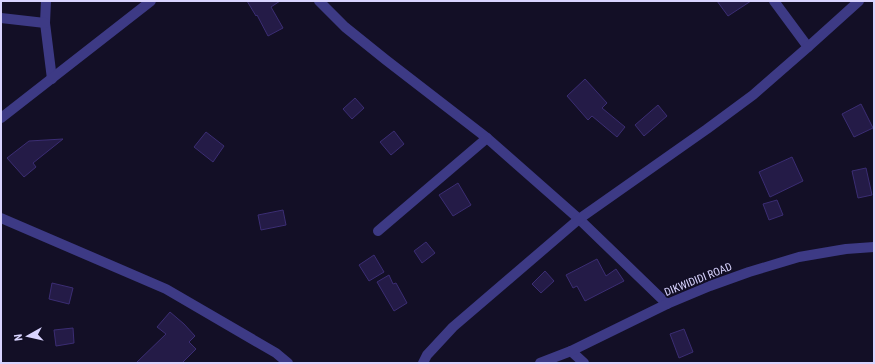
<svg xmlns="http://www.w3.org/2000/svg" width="875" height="364" font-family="'Roboto Condensed',sans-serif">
	<rect width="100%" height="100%" fill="#130f26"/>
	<g fill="#241b47" stroke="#3b2d73">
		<polygon points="247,1 280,1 271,7 283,28 268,36 257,15 256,16"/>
		<polygon points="717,1 751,1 728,16"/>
		<polygon points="585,79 607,103 602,108 625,127 617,137 592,116 588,120 567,96"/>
		<polygon points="355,98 364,108 352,119 343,109"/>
		<polygon points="861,104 873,128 854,137 842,114"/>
		<polygon points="658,105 667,116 644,136 635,125"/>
		<polygon points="394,131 404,144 391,155 380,142"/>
		<polygon points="206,132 224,146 213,162 194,147"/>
		<polygon points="63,139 33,163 36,167 24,177 7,158 29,141"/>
		<polygon points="792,157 803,181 770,197 759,172"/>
		<polygon points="866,168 872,195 858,198 852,171"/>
		<polygon points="458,183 471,205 453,216 439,195"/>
		<polygon points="777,200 783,215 769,220 763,204"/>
		<polygon points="283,210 286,225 261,230 258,215"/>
		<polygon points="426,242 435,253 422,263 414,251"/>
		<polygon points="374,255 384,272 369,281 359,265"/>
		<polygon points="597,259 606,276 616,269 624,281 585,301 577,286 573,288 566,275"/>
		<polygon points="545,271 554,281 541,293 532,284"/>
		<polygon points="389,275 393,284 396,283 407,303 394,311 377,282"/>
		<polygon points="52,283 73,288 69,304 49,299"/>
		<polygon points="170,312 184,324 195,336 189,342 196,349 182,363 136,363 166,334 157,327"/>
		<polygon points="73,328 74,343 56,346 54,330"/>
		<polygon points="684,329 693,352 679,358 670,334"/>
	</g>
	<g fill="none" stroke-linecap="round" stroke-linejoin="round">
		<g stroke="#3d3a85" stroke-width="10">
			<polyline points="46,1 45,23 52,79"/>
			<polyline points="319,1 345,27 386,60 487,138 579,219 667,304"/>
			<polyline points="774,1 808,47"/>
			<polyline points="1,18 45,23"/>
			<polyline points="1,118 151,1"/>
			<polyline points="1,218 166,289 276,353 288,363"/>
			<polyline points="378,231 487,138"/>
			<polyline points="571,351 584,363"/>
			<polyline points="423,363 427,355 453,327 579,219 707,129 753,95 808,47 859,1"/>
			<polyline points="540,363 571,351 667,304 710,286 749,272 799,257 846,249 874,247"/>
		</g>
	</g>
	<g text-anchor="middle" stroke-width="3.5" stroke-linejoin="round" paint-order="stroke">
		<g font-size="11" fill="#d9d4ff" stroke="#130f26">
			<text transform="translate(698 279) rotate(-22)" y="4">DIKWIDIDI ROAD</text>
		</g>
	</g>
	<rect width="875" height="364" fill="none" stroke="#d9d4ff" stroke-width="4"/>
	<g transform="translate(28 336) rotate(262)" stroke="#130f26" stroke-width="3" paint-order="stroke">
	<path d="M0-3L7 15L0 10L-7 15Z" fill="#d9d4ff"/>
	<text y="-6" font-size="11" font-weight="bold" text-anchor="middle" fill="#d9d4ff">N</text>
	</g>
</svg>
